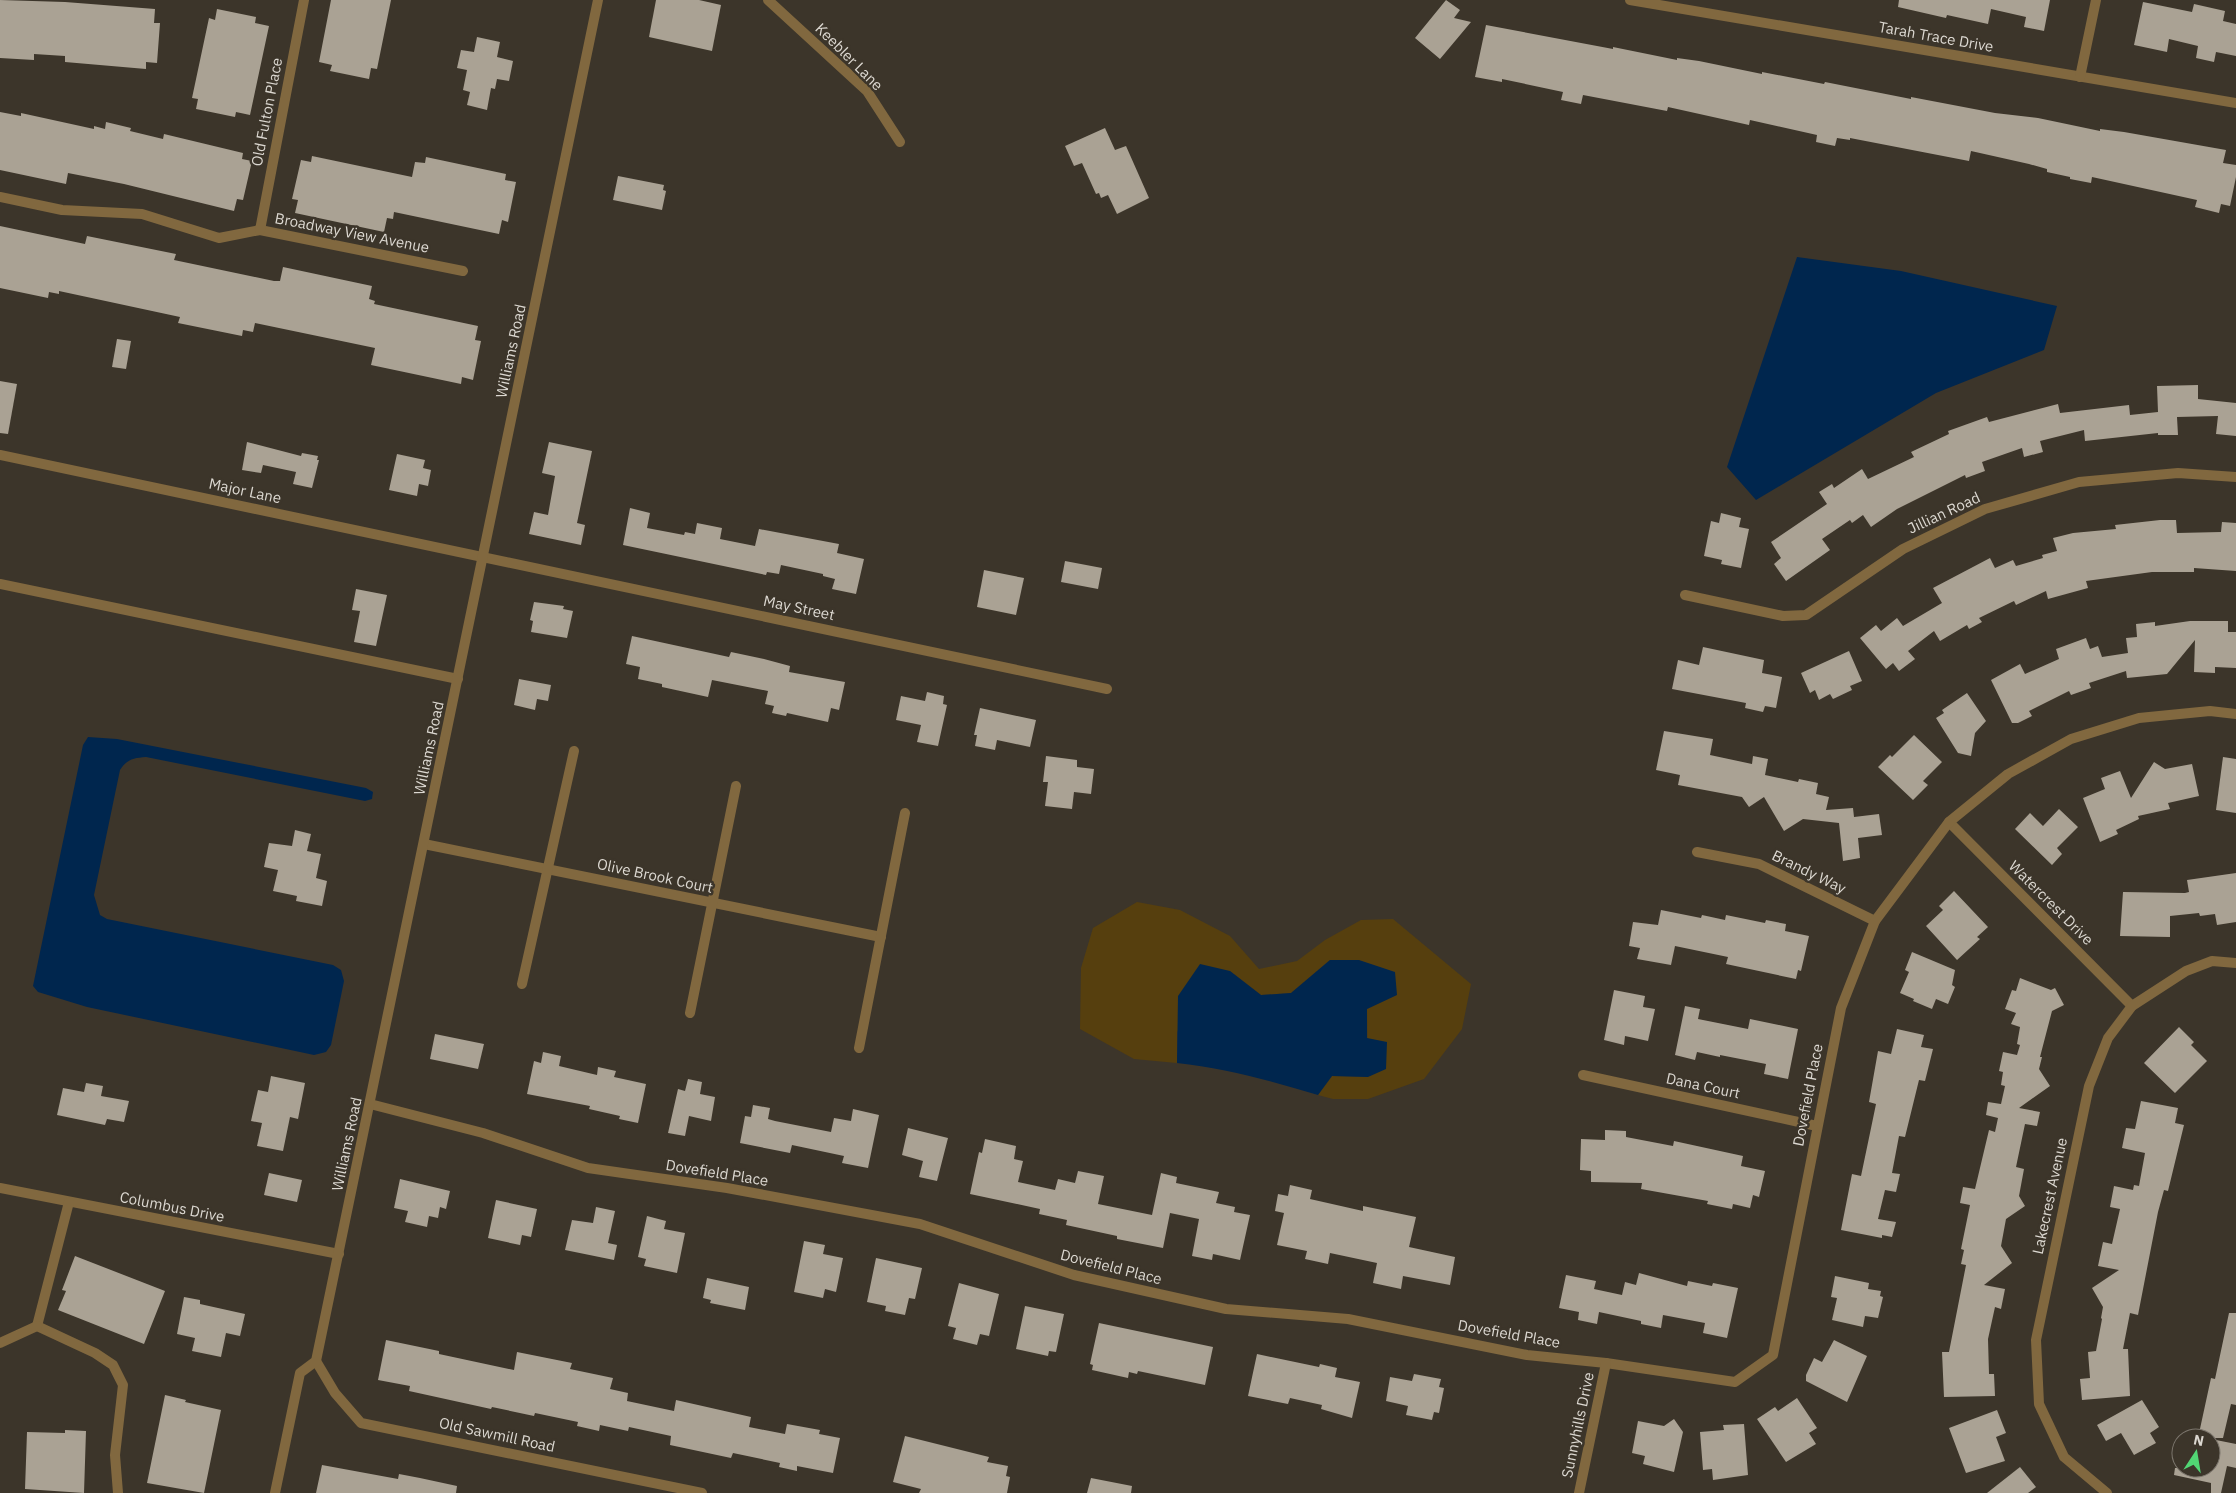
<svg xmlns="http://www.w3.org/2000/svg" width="2236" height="1493" font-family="'IBM Plex Sans',sans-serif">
	<rect width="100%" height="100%" fill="#3c352a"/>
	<polygon fill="#563f0e" points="1137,902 1180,910 1230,936 1259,969 1297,961 1325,940 1361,920 1393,919 1471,984 1462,1029 1424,1079 1368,1099 1333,1099 1318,1095 1332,1076 1368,1077 1367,1009 1396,995 1330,960 1291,993 1261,995 1230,971 1177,1032 1177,1063 1134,1059 1080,1029 1081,968 1093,928"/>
	<g fill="#00264e">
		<polygon points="1797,257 1901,271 2057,306 2044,350 1936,393 1756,500 1727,467"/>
		<path d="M88 737 117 739 366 788 373 792 372 799 365 801 146 757C134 758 127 759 120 770L94 895 100 915 107 919 333 965 341 970 344 981 331 1045 326 1052 314 1055 87 1007 38 992 33 986 83 745Z"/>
		<path d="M1330 960H1359L1395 972 1397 995 1367 1009V1038L1387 1042 1386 1069 1368 1077 1332 1076 1318 1095C1271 1081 1225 1068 1177 1063L1178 996 1200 964 1230 971 1261 995 1291 993Z"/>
	</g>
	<g fill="#aaa294">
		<polygon points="0,0 65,2 155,9 154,23 160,23 157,63 146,62 146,69 65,62 65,56 34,54 34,60 0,58"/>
		<polygon points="331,0 391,0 377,69 371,68 369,79 330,71 332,65 319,62"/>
		<polygon points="656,0 699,0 721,5 712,51 649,37"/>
		<polygon points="1446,0 1460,10 1454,18 1471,22 1440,59 1415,38"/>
		<polygon points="1899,0 2050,0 2044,31 2024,27 2026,17 1991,9 1988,24 1947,15 1946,18 1898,7"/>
		<polygon points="2143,2 2192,12 2194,4 2225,11 2223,21 2236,24 2236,56 2216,52 2214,62 2196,58 2198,46 2169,39 2167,52 2134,45"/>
		<polygon points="217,9 256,17 255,23 269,26 250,115 236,112 235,117 196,109 198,99 192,98 209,18 215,20"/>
		<polygon points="1486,25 1613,49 1613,47 1677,60 1677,58 1699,61 1762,74 1762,72 1824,84 1825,82 1911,99 1911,97 1995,113 2038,118 2100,131 2100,129 2124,132 2226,150 2223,163 2236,165 2236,177 2230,206 2221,204 2219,213 2195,207 2197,200 2092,177 2091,183 2070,179 2070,177 2047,172 2047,169 2029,164 1971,151 1969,161 1850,138 1850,140 1837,138 1835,146 1816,142 1817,135 1750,120 1749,125 1668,107 1667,111 1583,95 1581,104 1561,100 1563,92 1502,79 1502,82 1475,77"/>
		<polygon points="477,37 500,42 497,57 513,61 509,81 497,79 495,89 491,88 487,110 467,105 470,92 463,90 467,70 457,68 461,50 474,52"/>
		<polygon points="0,112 21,116 21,113 94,129 94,126 105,129 106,122 131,128 130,131 163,139 164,134 243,153 242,159 252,161 243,200 237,199 234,211 124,184 68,173 66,184 0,170"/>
		<polygon points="1105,128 1115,150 1126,146 1149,198 1117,214 1108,195 1101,198 1099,193 1096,194 1082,163 1074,166 1065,146"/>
		<polygon points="312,156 412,177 415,162 425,163 426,157 506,174 505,180 516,182 508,222 502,220 499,234 394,212 393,219 387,218 384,232 295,213 298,200 292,199 301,160 311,162"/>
		<polygon points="618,176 664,185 663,190 666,191 662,210 613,200"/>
		<polygon points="0,226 85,244 87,236 176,254 174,260 274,281 280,281 283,267 372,286 369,299 375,301 374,304 478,326 475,340 481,341 473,380 462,377 461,384 371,365 375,348 255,323 253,332 243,330 242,336 178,323 180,317 59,291 59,294 49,292 48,298 0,288"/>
		<polygon points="117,339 131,341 126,369 112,367"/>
		<polygon points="0,381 17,384 8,434 0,433"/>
		<polygon points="2198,385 2198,399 2236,403 2236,436 2216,434 2218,416 2177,417 2178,435 2158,435 2158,433 2085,441 2084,430 2040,441 2043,452 2024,457 2022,448 1982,462 1985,471 1966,478 1965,475 1897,509 1871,527 1863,515 1852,523 1850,520 1822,539 1830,550 1786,581 1774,564 1781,558 1771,542 1827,504 1819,492 1832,484 1834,488 1862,469 1868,479 1914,457 1911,452 1949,434 1948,431 1987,417 1989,422 2058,404 2060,413 2129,405 2130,415 2158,412 2157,386"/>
		<polygon points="247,442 301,456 302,453 318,456 317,460 319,460 312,488 293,484 296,472 263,465 261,473 242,470"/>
		<polygon points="549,442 592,451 577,523 585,525 581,545 529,534 534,512 548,515 555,476 542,473"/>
		<polygon points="397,454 425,460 423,468 431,470 428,486 419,484 417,496 389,490"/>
		<polygon points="630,508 650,513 647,528 684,535 685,532 695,534 697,523 722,528 720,539 755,546 759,529 839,544 837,553 864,559 856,594 832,589 835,579 823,576 823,574 781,565 779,574 767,572 766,575 623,545"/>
		<polygon points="1721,513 1741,518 1739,527 1749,529 1741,568 1721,564 1722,560 1704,556 1711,521 1719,523"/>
		<polygon points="2160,520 2176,520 2177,533 2221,532 2222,522 2236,523 2236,571 2194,568 2194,572 2152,572 2086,581 2088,588 2048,599 2046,591 2016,605 2014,601 1979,618 1982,622 1969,629 1967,625 1940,641 1934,631 1908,651 1915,659 1899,671 1893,663 1886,669 1860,638 1876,625 1881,631 1897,618 1903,626 1942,603 1933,588 1990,558 1995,568 2013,560 2016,566 2043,558 2042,555 2057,551 2053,538 2073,533 2116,529 2115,525"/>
		<polygon points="1065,561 1102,568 1098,589 1061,582"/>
		<polygon points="984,570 1024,578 1016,615 977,607"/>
		<polygon points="356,589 387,595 376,646 354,642 360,611 352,610"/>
		<polygon points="534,602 564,606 563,609 573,611 567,638 531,632 533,621 530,620"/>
		<polygon points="2190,621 2228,621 2228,632 2236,632 2236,668 2215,667 2215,673 2194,672 2195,640 2167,674 2127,678 2126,671 2089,683 2091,688 2071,695 2069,691 2029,711 2032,716 2018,723 2012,723 1991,680 2020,664 2025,674 2059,659 2056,649 2086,638 2090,649 2098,646 2102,657 2128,653 2126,638 2137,637 2136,624 2155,622 2155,626"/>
		<polygon points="632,636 729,657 731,652 764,659 790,666 789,672 845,682 839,710 831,708 828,722 787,713 786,716 772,713 774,706 765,704 768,691 712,680 708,697 662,687 662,684 638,679 640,667 626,664"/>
		<polygon points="1703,647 1764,660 1762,673 1782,677 1776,708 1765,706 1763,712 1745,708 1746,703 1672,689 1678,660 1699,665"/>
		<polygon points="1849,651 1862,681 1850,686 1852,690 1833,699 1830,694 1819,700 1815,690 1810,693 1801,673"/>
		<polygon points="519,679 551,685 548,701 537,699 535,710 514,705"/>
		<polygon points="927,692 944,696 943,704 947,705 938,746 917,742 921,725 896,720 901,696 925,701"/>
		<polygon points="1967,693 1986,721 1975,733 1971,756 1958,753 1936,718 1944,713 1942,710"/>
		<polygon points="980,708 1036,720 1030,747 997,740 995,750 975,746 977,735 974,735"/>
		<polygon points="1664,731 1713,739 1710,755 1752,764 1753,756 1768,759 1765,775 1798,782 1799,779 1818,783 1816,794 1829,797 1826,810 1853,808 1854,817 1879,814 1882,835 1858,838 1860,858 1843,861 1839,823 1803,819 1784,831 1764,797 1749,807 1742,797 1678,785 1680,775 1656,770"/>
		<polygon points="1914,735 1942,762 1923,781 1928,785 1913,800 1878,767 1890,755 1892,757"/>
		<polygon points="1046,756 1077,760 1077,767 1094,769 1091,794 1074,792 1072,809 1045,806 1048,782 1043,782"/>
		<polygon points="2223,757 2236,759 2236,813 2216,810"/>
		<polygon points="2154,762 2165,769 2192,764 2199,796 2168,803 2170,809 2138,816 2139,819 2116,830 2118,834 2100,842 2083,798 2105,789 2101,778 2120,771 2131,798"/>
		<polygon points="2059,809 2078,827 2057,848 2062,854 2052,865 2015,829 2030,813 2043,826"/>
		<polygon points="295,830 311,834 307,851 321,854 316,878 327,881 322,906 296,901 297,896 273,891 278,870 264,867 269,843 292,846"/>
		<polygon points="2236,873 2236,922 2217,925 2215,914 2200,916 2199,913 2170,916 2170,937 2120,936 2123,892 2185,893 2189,892 2187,880"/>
		<polygon points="1954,891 1988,927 1977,937 1980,939 1957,960 1926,926 1943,910 1939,906"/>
		<polygon points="1661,910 1701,918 1702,915 1725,920 1726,915 1765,923 1766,920 1786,924 1785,931 1809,936 1801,971 1798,970 1796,979 1726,964 1728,957 1675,946 1671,965 1637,959 1640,948 1629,946 1633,922 1658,925"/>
		<polygon points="1912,952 1955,970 1952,985 1955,987 1948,1004 1936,999 1932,1009 1913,1001 1914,999 1900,993 1909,972 1905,970"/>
		<polygon points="2020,978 2051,990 2055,988 2064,1005 2052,1011 2040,1057 2042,1057 2039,1069 2050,1086 2019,1108 2040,1112 2037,1126 2025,1124 2016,1167 2024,1169 2019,1196 2025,1206 2006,1219 2001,1246 2012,1263 1984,1285 2005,1289 2001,1309 1995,1307 1988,1339 1989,1374 1994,1374 1995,1396 1944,1397 1942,1352 1949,1352 1966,1265 1961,1264 1964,1250 1961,1249 1970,1205 1960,1203 1963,1187 1975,1189 1989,1130 1995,1132 1998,1118 1986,1115 1988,1102 2001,1104 2005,1086 2001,1085 2003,1072 1999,1071 2003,1052 2017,1055 2020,1045 2017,1044 2020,1027 2011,1024 2016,1013 2005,1009 2012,990 2016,991"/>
		<polygon points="1614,990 1645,996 1643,1007 1655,1009 1648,1041 1625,1036 1624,1045 1604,1040"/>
		<polygon points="1685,1006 1700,1009 1698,1019 1748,1029 1750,1019 1798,1029 1788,1079 1764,1074 1766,1064 1720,1055 1720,1057 1697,1052 1695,1060 1675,1055"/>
		<polygon points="2179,1027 2194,1042 2191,1045 2207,1061 2175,1093 2144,1063"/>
		<polygon points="1897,1029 1924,1035 1921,1047 1933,1049 1925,1081 1919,1080 1905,1137 1899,1136 1892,1173 1900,1174 1896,1192 1885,1190 1878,1219 1896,1222 1892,1237 1882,1235 1882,1238 1841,1230 1852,1174 1861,1176 1870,1133 1876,1104 1869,1102 1878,1051 1891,1054"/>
		<polygon points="435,1034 484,1044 478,1069 430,1059"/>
		<polygon points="543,1052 561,1056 559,1066 597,1075 598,1067 616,1071 614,1077 646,1084 638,1123 619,1119 620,1116 589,1109 590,1106 527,1094 534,1061 541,1063"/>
		<polygon points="271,1076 305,1083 298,1119 290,1117 283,1151 257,1146 262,1123 251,1121 258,1090 268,1092"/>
		<polygon points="688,1079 702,1082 700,1094 715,1097 711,1121 689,1116 685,1136 668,1133 678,1089 685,1091"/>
		<polygon points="86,1083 103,1086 101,1096 129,1101 124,1122 107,1119 105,1125 57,1115 63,1088 84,1092"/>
		<polygon points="2141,1101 2178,1108 2175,1123 2184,1125 2168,1191 2164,1190 2158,1212 2138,1315 2130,1313 2123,1349 2128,1349 2130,1396 2082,1400 2080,1379 2090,1378 2088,1352 2096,1351 2102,1319 2101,1318 2103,1307 2092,1288 2119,1270 2098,1266 2103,1242 2112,1244 2120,1209 2110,1207 2114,1186 2133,1190 2134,1185 2139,1186 2145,1153 2122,1148 2126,1128 2135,1129"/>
		<polygon points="753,1105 770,1108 768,1119 775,1121 831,1132 834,1118 851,1121 853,1109 879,1115 868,1168 842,1163 844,1156 792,1145 790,1153 740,1143 745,1116 751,1117"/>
		<polygon points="908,1128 948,1138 937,1181 919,1177 923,1161 902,1155"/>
		<polygon points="1605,1130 1626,1131 1626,1137 1673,1146 1674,1141 1743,1156 1741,1166 1765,1171 1759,1197 1753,1195 1750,1208 1733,1204 1732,1209 1707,1204 1708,1201 1641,1189 1642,1183 1591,1182 1591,1171 1580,1170 1581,1139 1605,1140"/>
		<polygon points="985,1139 1016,1146 1014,1159 1023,1161 1018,1182 1055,1190 1058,1179 1075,1183 1078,1171 1104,1176 1098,1204 1152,1215 1161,1173 1177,1177 1176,1183 1219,1192 1216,1203 1235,1207 1234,1212 1250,1215 1240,1260 1213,1254 1212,1260 1192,1256 1199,1219 1170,1213 1163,1248 1117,1239 1117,1236 1066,1225 1067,1220 1039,1214 1040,1209 970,1194 979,1152 982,1153"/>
		<polygon points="269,1173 302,1180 297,1202 264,1195"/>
		<polygon points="400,1179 450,1191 446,1209 440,1207 438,1218 429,1216 427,1227 405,1222 408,1211 394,1208"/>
		<polygon points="1290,1185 1312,1190 1310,1199 1363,1211 1363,1206 1416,1217 1409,1247 1455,1257 1450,1285 1403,1276 1401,1289 1373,1283 1377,1263 1330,1253 1328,1264 1305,1259 1307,1251 1277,1245 1284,1213 1275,1211 1278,1194 1288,1196"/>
		<polygon points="496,1200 537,1209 531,1237 522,1235 520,1245 488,1238"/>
		<polygon points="596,1207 615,1211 608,1243 617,1245 614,1260 565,1250 572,1220 593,1223"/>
		<polygon points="647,1216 666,1221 664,1229 685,1233 677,1273 644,1266 646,1259 638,1257"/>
		<polygon points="804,1241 825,1245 823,1254 843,1258 836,1292 825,1289 823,1298 794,1292"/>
		<polygon points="75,1256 165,1291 144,1344 58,1310 66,1291 62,1290"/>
		<polygon points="876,1258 922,1268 915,1299 909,1298 905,1315 885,1311 886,1306 867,1302"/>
		<polygon points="1639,1273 1687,1286 1688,1281 1712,1286 1713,1283 1738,1288 1727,1338 1703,1333 1705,1323 1663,1315 1661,1328 1641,1324 1641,1321 1599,1312 1597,1324 1578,1320 1579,1312 1559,1308 1566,1275 1596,1281 1594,1289 1622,1295 1625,1282 1636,1285"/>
		<polygon points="1835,1276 1869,1283 1868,1289 1881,1291 1880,1296 1883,1297 1878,1318 1865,1316 1863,1327 1832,1320 1837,1298 1831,1297"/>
		<polygon points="707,1278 749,1287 745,1310 710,1303 711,1300 703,1298"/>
		<polygon points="959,1283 999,1294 989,1336 980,1334 977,1345 953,1339 956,1328 948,1326"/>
		<polygon points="184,1297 200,1300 200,1304 245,1314 240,1336 226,1333 221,1357 192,1351 195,1338 177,1334"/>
		<polygon points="1025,1306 1064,1314 1056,1352 1049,1351 1048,1356 1016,1349"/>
		<polygon points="2229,1313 2236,1313 2236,1405 2231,1404 2223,1438 2198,1438 2211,1378 2215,1379"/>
		<polygon points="1099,1323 1213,1347 1205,1385 1138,1371 1137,1374 1129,1372 1128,1378 1092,1370 1093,1365 1090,1364"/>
		<polygon points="386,1340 439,1351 439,1354 514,1370 517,1352 572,1363 570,1369 613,1378 610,1389 628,1393 627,1401 674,1411 676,1400 751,1417 749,1427 785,1434 787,1424 820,1430 819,1434 840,1438 833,1473 797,1466 797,1471 779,1467 780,1463 733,1453 731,1458 670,1445 671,1436 629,1427 628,1431 600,1425 599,1431 577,1426 578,1422 535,1413 534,1416 492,1407 491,1409 409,1391 410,1386 378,1380"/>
		<polygon points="1834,1340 1867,1356 1847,1402 1806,1381 1806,1375 1814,1358 1822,1362"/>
		<polygon points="1257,1354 1319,1367 1320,1364 1337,1368 1335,1377 1360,1382 1352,1418 1321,1409 1322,1405 1290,1398 1288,1404 1248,1396"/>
		<polygon points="1414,1374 1441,1379 1439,1387 1444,1388 1439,1413 1434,1412 1432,1420 1406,1415 1408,1406 1386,1401 1390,1377 1412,1381"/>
		<polygon points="165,1395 186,1400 185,1402 221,1410 204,1493 147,1483"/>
		<polygon points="1797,1398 1817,1428 1809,1433 1816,1444 1786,1462 1757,1419 1775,1407 1778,1411"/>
		<polygon points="2142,1400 2159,1427 2150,1433 2156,1443 2134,1455 2121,1433 2106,1441 2097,1425"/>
		<polygon points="1997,1410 2006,1433 1996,1437 2005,1461 1966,1473 1949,1428"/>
		<polygon points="1674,1419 1683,1432 1674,1472 1643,1464 1645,1456 1632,1453 1638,1421 1664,1426"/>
		<polygon points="1744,1424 1748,1475 1713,1480 1712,1469 1703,1470 1700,1432 1724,1430 1723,1425"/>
		<polygon points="65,1430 86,1431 84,1493 25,1489 27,1432 65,1433"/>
		<polygon points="905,1436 989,1457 987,1462 1008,1466 1006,1476 1010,1477 1007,1493 919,1493 921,1489 893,1482"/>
		<polygon points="2211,1439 2236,1444 2236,1468 2227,1466 2221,1493 2211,1493 2211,1483 2174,1475 2175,1468 2211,1468"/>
		<polygon points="322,1465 398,1479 399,1474 420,1478 457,1486 456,1493 316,1493"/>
		<polygon points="2020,1467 2036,1487 2028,1493 1987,1493"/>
		<polygon points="1091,1478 1132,1486 1131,1493 1087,1493"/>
	</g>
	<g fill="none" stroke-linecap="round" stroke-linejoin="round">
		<g stroke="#81683f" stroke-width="10">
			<polyline points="768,0 867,91 900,142"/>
			<polyline points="1630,0 2236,103"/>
			<polyline points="2080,77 2096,0"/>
			<polyline points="0,197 62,210 142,214 219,238 260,230 463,271"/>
			<polyline points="260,230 304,0"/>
			<polyline points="0,455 1107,689"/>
			<polyline points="0,584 458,679"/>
			<polyline points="1685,595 1783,616 1806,615 1903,549 1985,509 2079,482 2178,473 2236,477"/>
			<polyline points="1949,822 2132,1006"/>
			<polyline points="424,844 881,937"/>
			<polyline points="1697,852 1759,864 1875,921"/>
			<polyline points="522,984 574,751"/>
			<polyline points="690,1013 736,786"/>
			<polyline points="859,1048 905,813"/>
			<polyline points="1583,1075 1817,1126"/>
			<polyline points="370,1104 483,1133 588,1168 727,1188 920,1224 1074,1275 1226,1309 1348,1319 1527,1355 1606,1363 1735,1382 1773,1355 1841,1008 1875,921 1949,822 2008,774 2071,739 2139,718 2210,711 2236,714"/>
			<polyline points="0,1188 339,1254"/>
			<polyline points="37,1326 95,1353 113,1365 123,1385 115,1455 118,1493"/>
			<polyline points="37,1326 69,1202"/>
			<polyline points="0,1343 37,1326"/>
			<polyline points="316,1361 335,1393 361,1423 702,1493"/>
			<polyline points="275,1493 300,1373 316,1361 598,0"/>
			<polyline points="1579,1493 1606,1363"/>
			<polyline points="2107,1493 2064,1457 2039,1404 2036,1340 2089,1086 2108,1038 2132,1006 2186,971 2212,961 2236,963"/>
		</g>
	</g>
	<g text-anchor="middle" stroke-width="5" stroke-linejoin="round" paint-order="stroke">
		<g font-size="15" fill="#dcd8d1" stroke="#3c352a">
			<text transform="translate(1936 37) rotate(10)" y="5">Tarah Trace Drive</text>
			<text transform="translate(849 57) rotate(45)" y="5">Keebler Lane</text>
			<text transform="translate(267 112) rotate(-79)" y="5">Old Fulton Place</text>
			<text transform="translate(352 233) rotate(11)" y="5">Broadway View Avenue</text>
			<text transform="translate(511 351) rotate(-78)" y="5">Williams Road</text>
			<text transform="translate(245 491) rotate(12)" y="5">Major Lane</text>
			<text transform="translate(1944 513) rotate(-25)" y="5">Jillian Road</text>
			<text transform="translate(799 608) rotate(12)" y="5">May Street</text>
			<text transform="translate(429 748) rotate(-78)" y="5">Williams Road</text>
			<text transform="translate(1809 872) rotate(26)" y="5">Brandy Way</text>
			<text transform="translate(655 876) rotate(12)" y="5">Olive Brook Court</text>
			<text transform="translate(2051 903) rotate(45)" y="5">Watercrest Drive</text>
			<text transform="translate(1703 1086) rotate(12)" y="5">Dana Court</text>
			<text transform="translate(1808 1095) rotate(-79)" y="5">Dovefield Place</text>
			<text transform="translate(347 1144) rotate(-78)" y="5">Williams Road</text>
			<text transform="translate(717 1173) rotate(9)" y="5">Dovefield Place</text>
			<text transform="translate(2050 1196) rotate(-78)" y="5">Lakecrest Avenue</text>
			<text transform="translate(172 1207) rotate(11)" y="5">Columbus Drive</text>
			<text transform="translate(1111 1267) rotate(14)" y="5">Dovefield Place</text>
			<text transform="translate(1509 1334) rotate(10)" y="5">Dovefield Place</text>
			<text transform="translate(1578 1425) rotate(-78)" y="5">Sunnyhills Drive</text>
			<text transform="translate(497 1435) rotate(12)" y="5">Old Sawmill Road</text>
		</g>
	</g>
	<g transform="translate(2196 1453) rotate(12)"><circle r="24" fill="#3c352a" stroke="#7c766d"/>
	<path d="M0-4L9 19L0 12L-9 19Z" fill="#51d674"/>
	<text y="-8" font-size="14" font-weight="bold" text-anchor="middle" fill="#dcd8d1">N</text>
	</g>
</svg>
